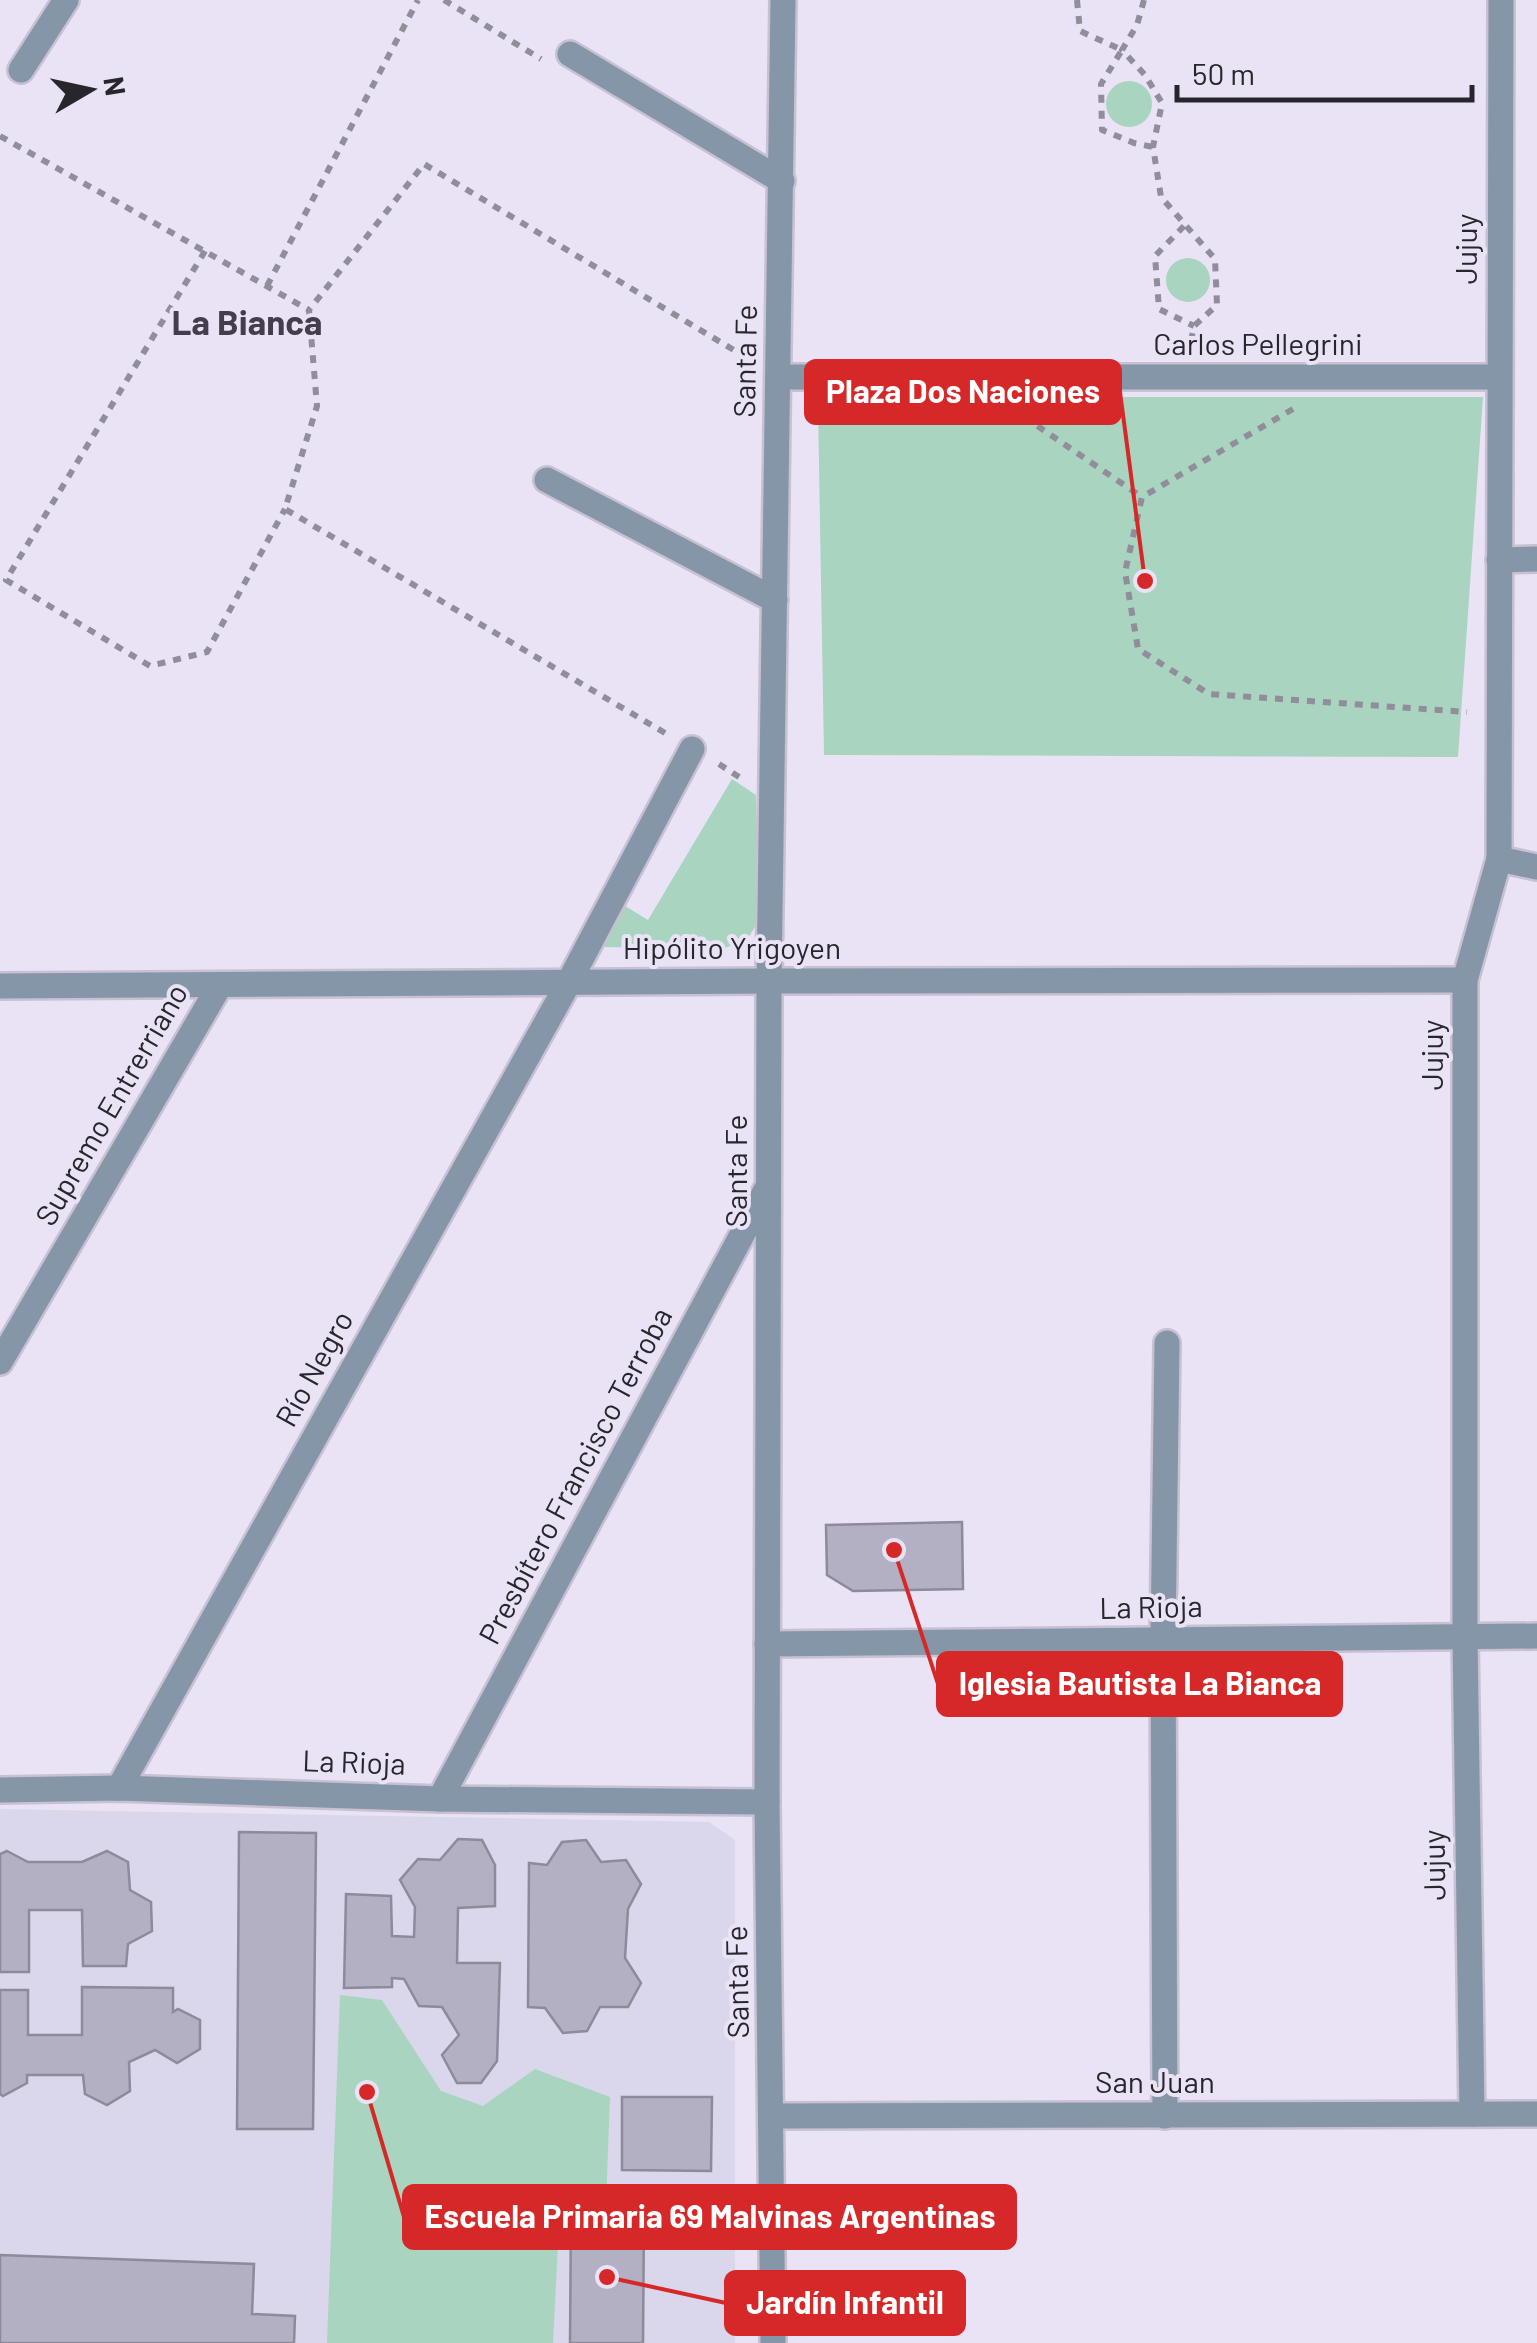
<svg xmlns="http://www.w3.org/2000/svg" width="1537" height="2343" font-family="Barlow,sans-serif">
	<rect width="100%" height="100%" fill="#eae3f6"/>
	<polygon fill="#dad6eb" points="0,1809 709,1822 735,1840 735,2343 0,2343"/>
	<g fill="#a9d4bf">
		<circle cx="1129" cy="104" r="23"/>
		<circle cx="1188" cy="280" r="22"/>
		<polygon points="938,397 1483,397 1458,757 824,755 818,407"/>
		<polygon points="732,779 756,795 759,920 747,940 722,949 603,947 622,904 648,920"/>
		<polygon points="340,1995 382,2000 441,2091 483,2106 535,2069 610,2097 606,2203 560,2204 553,2343 327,2343"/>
	</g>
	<g fill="#b4b0c3" stroke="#8d8a9c" stroke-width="2.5">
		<polygon points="962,1522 963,1589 853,1591 827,1575 826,1525"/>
		<polygon points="239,1832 316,1833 313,2129 237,2129"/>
		<polygon points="458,1839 482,1840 495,1865 495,1906 458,1908 457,1963 500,1963 497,2061 481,2083 457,2083 442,2055 459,2035 442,2007 419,2006 404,1979 392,1978 392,1987 344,1988 346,1894 391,1896 392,1936 414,1937 415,1907 400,1880 418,1859 440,1860"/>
		<polygon points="586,1840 601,1862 626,1860 641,1884 628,1909 625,1958 641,1983 628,2007 600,2007 587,2031 563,2033 545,2008 528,2007 529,1863 547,1865 562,1842"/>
		<polygon points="7,1851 28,1862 82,1862 107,1851 128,1862 130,1890 151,1902 152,1931 128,1944 126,1966 83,1966 82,1910 29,1910 29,1972 0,1972 0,1854"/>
		<polygon points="82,1987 173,1988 173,2012 178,2009 200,2020 200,2049 177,2063 155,2050 129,2062 130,2091 107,2105 85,2094 83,2075 27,2075 27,2083 3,2096 0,2094 0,1990 28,1990 28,2035 82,2035"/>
		<polygon points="622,2097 712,2097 711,2171 622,2170"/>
		<polygon points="571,2211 644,2212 643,2343 570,2343"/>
		<polygon points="0,2255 254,2264 252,2314 295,2316 294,2343 0,2343"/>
	</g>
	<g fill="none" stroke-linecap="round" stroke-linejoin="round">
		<defs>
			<g id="minor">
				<polyline points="570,54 782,181"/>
				<polyline points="21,70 66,0"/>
				<polyline points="778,377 1498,377"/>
				<polyline points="547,480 775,600"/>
				<polyline points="1499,560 1537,559"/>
				<polyline points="1499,859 1537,867"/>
				<polyline points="0,986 769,981 1465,980"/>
				<polyline points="0,1362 220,985"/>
				<polyline points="767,1644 1537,1636"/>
				<polyline points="119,1788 569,982 692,749"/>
				<polyline points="0,1790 119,1788 440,1799 767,1802"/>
				<polyline points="440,1799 766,1190"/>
				<polyline points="1472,2114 1465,1637 1465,980 1499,859 1501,0"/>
				<polyline points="773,2116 1537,2114"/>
				<polyline points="1165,2116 1163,1640 1167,1343"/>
				<polyline points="773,2343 767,1802 769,981 783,0"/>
			</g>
		</defs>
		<use href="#minor" stroke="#c7c1d2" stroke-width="30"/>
		<g stroke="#918d9a" stroke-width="6" stroke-dasharray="8 8" stroke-linecap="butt">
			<polyline points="444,0 541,59"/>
			<polyline points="1077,0 1080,31 1122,50 1101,84 1102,130 1134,143 1153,147"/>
			<polyline points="1144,0 1137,25 1122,50 1145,75 1162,103 1153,147 1161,197 1215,259 1217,305 1194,326 1190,346"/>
			<polyline points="0,136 309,310"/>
			<polyline points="1184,226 1155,256 1159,309 1194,326"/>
			<polyline points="205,251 6,580 150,666 207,652 285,509"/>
			<polyline points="267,286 418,0"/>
			<polyline points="1011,408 1142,497"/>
			<polyline points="1293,409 1142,497 1125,572 1138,649 1209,694 1467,712"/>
			<polyline points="665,733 285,509 317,406 309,310 424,164 747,358"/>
			<polyline points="719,764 742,779"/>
		</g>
		<use href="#minor" stroke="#8496a8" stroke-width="25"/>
	</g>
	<g text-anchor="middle" stroke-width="8" stroke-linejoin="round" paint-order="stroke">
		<g font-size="30" fill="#28262d" stroke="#eae3f6">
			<text transform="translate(1467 249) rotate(-90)" y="10">Jujuy</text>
			<text x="1258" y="355">Carlos Pellegrini</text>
			<text transform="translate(746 361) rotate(-89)" y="10">Santa Fe</text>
			<text x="732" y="959">Hipólito Yrigoyen</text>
			<text transform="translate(1433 1055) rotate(-90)" y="10">Jujuy</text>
			<text transform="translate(112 1105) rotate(-60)" y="10">Supremo Entrerriano</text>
			<text transform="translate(737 1171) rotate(-90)" y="10">Santa Fe</text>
			<text transform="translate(315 1369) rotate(-61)" y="10">Río Negro</text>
			<text transform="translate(576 1476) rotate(-62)" y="10">Presbítero Francisco Terroba</text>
			<text transform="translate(1151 1608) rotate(-1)" y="10">La Rioja</text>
			<text transform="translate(354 1763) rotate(2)" y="10">La Rioja</text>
			<text transform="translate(1435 1865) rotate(-91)" y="10">Jujuy</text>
			<text transform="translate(738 1982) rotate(-91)" y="10">Santa Fe</text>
			<text x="1155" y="2093">San Juan</text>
		</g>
		<g font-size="35" font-weight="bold" fill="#433d4c" stroke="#eae3f6">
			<text x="247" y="335">La Bianca</text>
		</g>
	</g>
	<path fill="none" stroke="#d62828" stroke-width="4" d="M1145 581L1120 392M894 1550L938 1684M367 2092L404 2217M607 2277L726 2303"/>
	<g fill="#d62828" stroke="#eae3f6" stroke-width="4">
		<circle cx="1145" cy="581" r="10"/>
		<circle cx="894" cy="1550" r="10"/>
		<circle cx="367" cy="2092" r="10"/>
		<circle cx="607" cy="2277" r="10"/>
	</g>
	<g fill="#d62828" stroke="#d62828" stroke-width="4">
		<rect x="806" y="361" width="314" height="62" rx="10"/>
		<rect x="938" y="1653" width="403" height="62" rx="10"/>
		<rect x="404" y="2186" width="611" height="62" rx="10"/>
		<rect x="726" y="2272" width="238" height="62" rx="10"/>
	</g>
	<g font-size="32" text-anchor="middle" font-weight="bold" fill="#fff">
		<text x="963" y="403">Plaza Dos Naciones</text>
		<text x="1140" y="1695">Iglesia Bautista La Bianca</text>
		<text x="710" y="2228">Escuela Primaria 69 Malvinas Argentinas</text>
		<text x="845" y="2314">Jardín Infantil</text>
	</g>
	<g transform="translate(90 90) rotate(81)" stroke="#eae3f6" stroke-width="8" paint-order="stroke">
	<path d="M0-8L18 38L0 25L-18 38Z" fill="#28262d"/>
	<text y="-15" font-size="28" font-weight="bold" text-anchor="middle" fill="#28262d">N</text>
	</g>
	<path d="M1177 85v15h295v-15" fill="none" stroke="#28262d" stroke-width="5"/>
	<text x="1192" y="85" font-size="30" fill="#28262d" stroke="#eae3f6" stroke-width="8" paint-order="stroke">50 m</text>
</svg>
